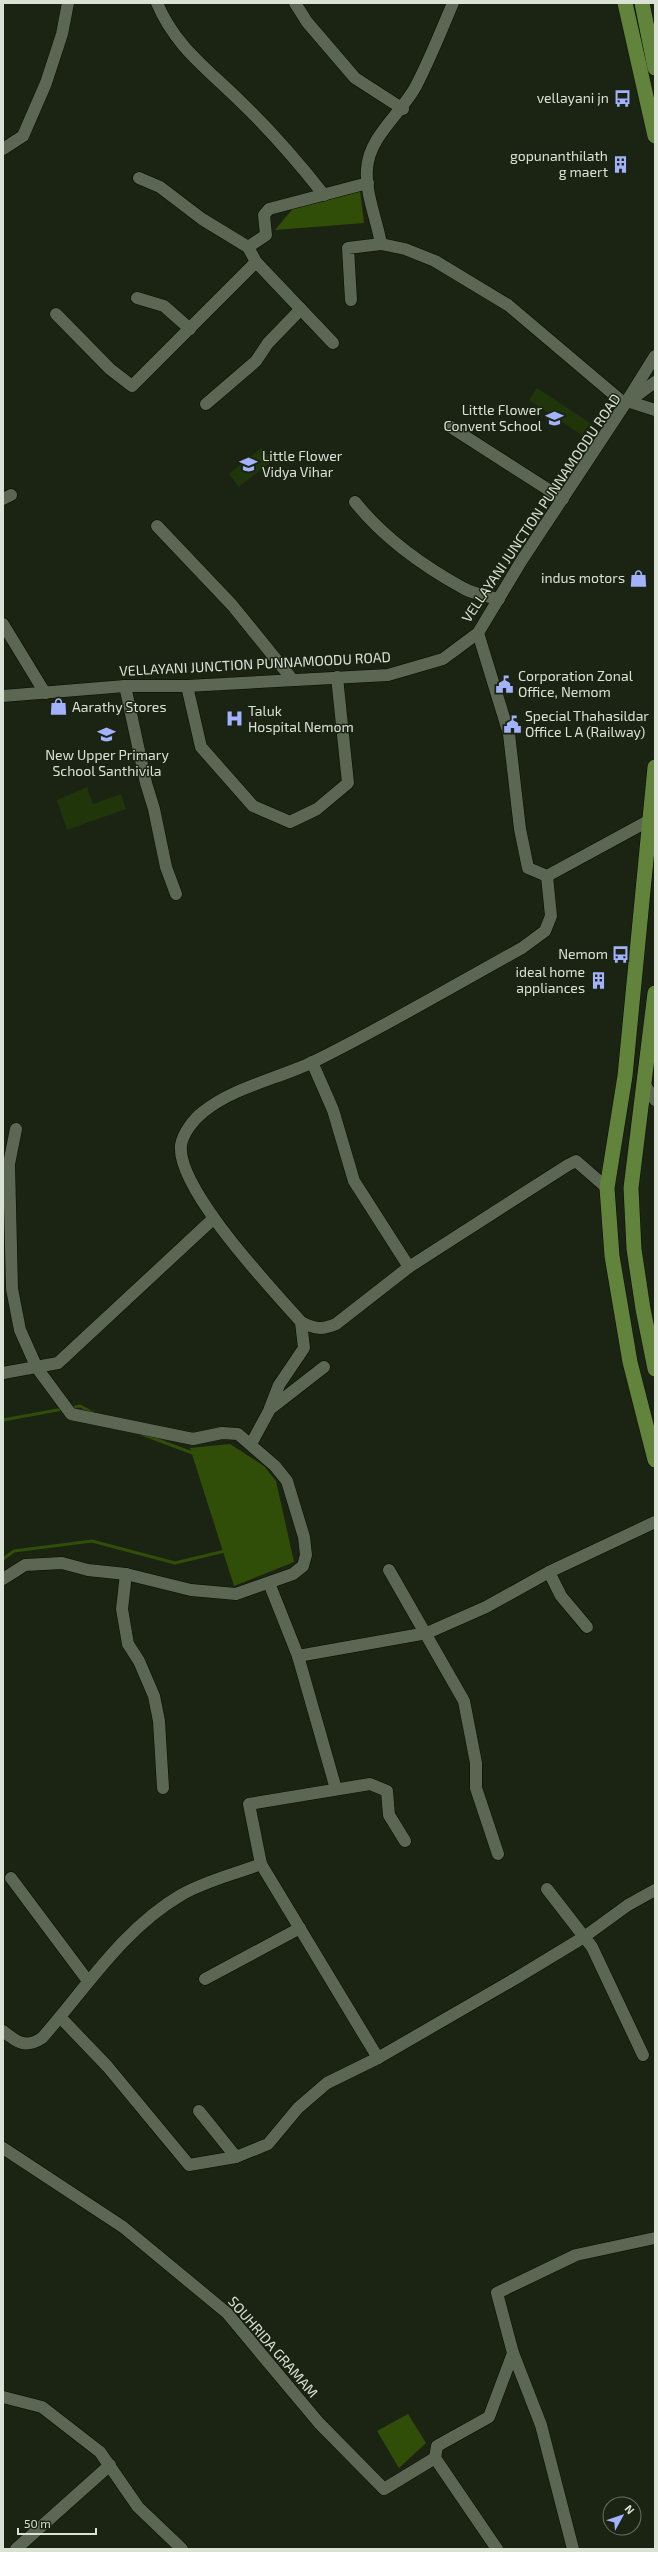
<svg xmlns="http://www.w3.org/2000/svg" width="658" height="2552" font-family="'Exo 2',sans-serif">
	<rect width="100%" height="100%" fill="#1b2413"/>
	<g fill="#21350a">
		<polygon points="537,388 590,423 582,435 529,400"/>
		<polygon points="261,448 272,461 239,487 229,474"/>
		<polygon points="87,787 93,804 121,794 126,809 67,830 57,800"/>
	</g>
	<g fill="#304e08">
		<polygon points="360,191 364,223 275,230 295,206"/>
		<polygon points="230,1444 264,1466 276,1481 294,1562 234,1586 190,1448"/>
		<polygon points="408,2414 426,2443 399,2468 377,2431"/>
	</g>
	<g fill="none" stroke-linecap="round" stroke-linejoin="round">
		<g stroke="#304e08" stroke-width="3">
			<polyline points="71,1408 80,1406 93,1413"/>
			<polyline points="3,1420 63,1409"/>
			<polyline points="142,1434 195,1454"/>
			<polyline points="3,1559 14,1551 92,1541 175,1563 225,1551"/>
		</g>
		<defs>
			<g id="minor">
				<path d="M157 3C176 48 208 69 241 102 271 131 298 162 324 195"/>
				<polyline points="295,3 307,22 355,78 403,109"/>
				<polyline points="3,149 23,136 46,83 62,34 68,3"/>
				<polyline points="139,178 160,187 202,219 248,247"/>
				<path d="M381 244C377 220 365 193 367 169 369 136 401 114 416 86 430 59 441 31 453 3"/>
				<polyline points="137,298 164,306 190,329"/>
				<polyline points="351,300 348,248 381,244 405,249 435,261 508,305 625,404"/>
				<polyline points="56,314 110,369 132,386 256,262"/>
				<polyline points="333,343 256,262 248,247 266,235 264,215 269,209 368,183"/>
				<polyline points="655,356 627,401 655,410"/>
				<polyline points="206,404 256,361 268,343 301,309"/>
				<polyline points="449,426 563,499"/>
				<polyline points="3,499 11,495"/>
				<path d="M355 502C383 537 423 566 463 588 473 594 487 596 499 599"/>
				<polyline points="157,526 232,605 292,679"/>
				<polyline points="3,624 45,693"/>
				<polyline points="478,633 509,734 520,829 528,868 547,876 650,820"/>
				<polyline points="125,686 146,783 154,809 166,867 176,894"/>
				<polyline points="187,686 201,747 253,806 290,822 317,809 348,783 337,677"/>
				<polyline points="3,696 125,686 187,686 388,675 443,659 478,633 522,560 625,404 655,382"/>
				<path d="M547 876 551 916 545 931 522 948C453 986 384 1027 313 1062 277 1079 234 1087 203 1112 194 1119 183 1133 181 1145 176 1188 272 1289 301 1322 315 1329 322 1330 336 1324L409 1267 568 1165 576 1161 607 1188"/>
				<polyline points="312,1062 333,1110 354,1181 409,1267"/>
				<polyline points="643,1082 655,1100"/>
				<polyline points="3,1373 58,1363 213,1219"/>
				<polyline points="270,1408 279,1385 304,1348 301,1322"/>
				<polyline points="251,1444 270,1409 324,1367"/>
				<polyline points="389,1570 464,1701 476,1763 476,1788 498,1854"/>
				<polyline points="549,1572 561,1596 587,1627"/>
				<polyline points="126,1574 122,1609 128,1644 139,1661 154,1696 159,1721 163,1788"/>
				<polyline points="3,1579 25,1565 62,1563 88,1570 126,1574 191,1590 236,1594 293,1574 303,1566 306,1555 304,1537 287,1481 275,1466 238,1434 222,1433 193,1439 71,1414 37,1368 20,1330 12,1289 9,1164 16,1129"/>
				<polyline points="269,1583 298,1656 427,1633 486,1607 549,1572 655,1522"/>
				<polyline points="298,1656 336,1789"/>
				<polyline points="11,1878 88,1981"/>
				<polyline points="547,1889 592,1947 643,2055"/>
				<polyline points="205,1979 300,1928"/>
				<polyline points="60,2017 107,2066 189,2165 236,2157 268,2144 298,2108 327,2083 378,2058 518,1977 584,1937 628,1905 655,1890"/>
				<path d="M3 2031C17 2042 25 2049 42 2038 86 1988 123 1929 181 1895 205 1881 235 1874 261 1864"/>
				<polyline points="378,2058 261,1864 249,1804 370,1784 387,1791 389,1815 405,1841"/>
				<polyline points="199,2111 236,2157"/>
				<polyline points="3,2148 123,2227 227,2313 319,2423 384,2489 435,2458"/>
				<polyline points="513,2353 541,2425 573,2549"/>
				<polyline points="3,2397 42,2407 100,2452 138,2507 182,2549"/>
				<polyline points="16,2549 110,2465"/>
				<polyline points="497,2549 435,2458 437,2446 489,2417 513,2353 497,2293 576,2255 655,2238"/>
			</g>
			<g id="major">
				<polyline points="625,3 655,136"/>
				<polyline points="642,3 655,68"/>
				<polyline points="655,767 625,1076 607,1188 612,1256 630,1362 655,1460"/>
				<polyline points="655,993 631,1188 634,1249 643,1309 655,1369"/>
			</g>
		</defs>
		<use href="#minor" stroke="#060d01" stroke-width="13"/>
		<use href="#major" stroke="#060d01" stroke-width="16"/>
		<use href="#minor" stroke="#5c6753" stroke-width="12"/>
		<use href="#major" stroke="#61833c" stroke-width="15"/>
	</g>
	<defs>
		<symbol id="bus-bare" viewBox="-9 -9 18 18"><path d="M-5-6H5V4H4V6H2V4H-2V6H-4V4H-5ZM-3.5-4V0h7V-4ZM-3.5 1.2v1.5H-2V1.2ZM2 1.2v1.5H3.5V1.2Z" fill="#a2b2fd" stroke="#1b2413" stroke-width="2.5" paint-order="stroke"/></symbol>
		<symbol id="building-bare" viewBox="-9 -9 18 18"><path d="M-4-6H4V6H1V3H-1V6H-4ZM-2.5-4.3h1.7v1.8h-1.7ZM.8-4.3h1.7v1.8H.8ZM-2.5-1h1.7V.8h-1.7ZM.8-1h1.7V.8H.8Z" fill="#a2b2fd" stroke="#1b2413" stroke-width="2.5" paint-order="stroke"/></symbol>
		<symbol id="school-bare" viewBox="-9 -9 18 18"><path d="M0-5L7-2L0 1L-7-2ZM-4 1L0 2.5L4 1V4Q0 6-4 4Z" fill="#a2b2fd" stroke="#1b2413" stroke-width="2.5" paint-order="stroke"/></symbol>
		<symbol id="shop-bare" viewBox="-9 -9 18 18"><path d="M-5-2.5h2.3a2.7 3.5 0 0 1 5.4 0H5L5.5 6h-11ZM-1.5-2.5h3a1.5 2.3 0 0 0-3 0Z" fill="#a2b2fd" stroke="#1b2413" stroke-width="2.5" paint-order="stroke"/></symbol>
		<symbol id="civic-bare" viewBox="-9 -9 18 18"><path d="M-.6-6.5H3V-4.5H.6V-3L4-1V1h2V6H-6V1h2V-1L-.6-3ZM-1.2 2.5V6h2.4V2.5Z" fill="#a2b2fd" stroke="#1b2413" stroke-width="2.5" paint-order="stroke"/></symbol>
		<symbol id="hospital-bare" viewBox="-9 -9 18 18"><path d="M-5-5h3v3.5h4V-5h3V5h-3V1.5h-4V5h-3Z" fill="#a2b2fd" stroke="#1b2413" stroke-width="2.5" paint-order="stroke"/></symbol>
	</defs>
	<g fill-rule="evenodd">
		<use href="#bus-bare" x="610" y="86" width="25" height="25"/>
		<use href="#building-bare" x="608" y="152" width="25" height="25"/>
		<use href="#school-bare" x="542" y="406" width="25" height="25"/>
		<use href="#school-bare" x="236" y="452" width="25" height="25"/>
		<use href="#shop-bare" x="626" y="566" width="25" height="25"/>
		<use href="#civic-bare" x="492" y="672" width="25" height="25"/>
		<use href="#shop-bare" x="46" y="694" width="25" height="25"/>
		<use href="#hospital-bare" x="222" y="706" width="25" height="25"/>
		<use href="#civic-bare" x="500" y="712" width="25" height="25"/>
		<use href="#school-bare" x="94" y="722" width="25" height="25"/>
		<use href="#bus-bare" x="608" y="942" width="25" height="25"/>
		<use href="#building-bare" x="586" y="968" width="25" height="25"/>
	</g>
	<g text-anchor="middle" stroke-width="3" stroke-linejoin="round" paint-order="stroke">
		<g font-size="14" fill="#dae1d5" stroke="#1b2413" text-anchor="end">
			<text x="609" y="103">vellayani jn</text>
			<text x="608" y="161">gopunanthilath<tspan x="608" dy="16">g maert</tspan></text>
			<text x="542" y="415">Little Flower<tspan x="542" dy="16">Convent School</tspan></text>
			<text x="262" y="461" text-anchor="start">Little Flower<tspan x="262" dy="16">Vidya Vihar</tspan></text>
			<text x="625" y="583">indus motors</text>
			<text x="518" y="681" text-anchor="start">Corporation Zonal<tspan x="518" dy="16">Office, Nemom</tspan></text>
			<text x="72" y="712" text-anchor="start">Aarathy Stores</text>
			<text x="248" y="716" text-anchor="start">Taluk<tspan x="248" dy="16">Hospital Nemom</tspan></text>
			<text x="525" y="721" text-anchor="start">Special Thahasildar<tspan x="525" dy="16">Office L A (Railway)</tspan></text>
			<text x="107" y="760" text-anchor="middle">New Upper Primary<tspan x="107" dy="16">School Santhivila</tspan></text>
			<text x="608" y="959">Nemom</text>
			<text x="585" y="977">ideal home<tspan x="585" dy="16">appliances</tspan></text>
		</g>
		<g font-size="14" fill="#dae1d5" stroke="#1b2413">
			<text transform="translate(541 508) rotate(-56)" y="5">VELLAYANI JUNCTION PUNNAMOODU ROAD</text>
			<text transform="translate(255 664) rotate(-3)" y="5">VELLAYANI JUNCTION PUNNAMOODU ROAD</text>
			<text transform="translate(273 2347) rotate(49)" y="5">SOUHRIDA GRAMAM</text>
		</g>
	</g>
	<rect width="658" height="2552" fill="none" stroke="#dae1d5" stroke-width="8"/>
	<g transform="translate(622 2516) rotate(50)"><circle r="19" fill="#1b2413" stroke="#677061"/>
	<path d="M0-3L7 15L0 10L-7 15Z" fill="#a2b2fd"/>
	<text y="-6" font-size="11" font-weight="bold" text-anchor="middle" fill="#dae1d5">N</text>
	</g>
	<path d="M18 2528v6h78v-6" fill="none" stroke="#dae1d5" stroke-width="2"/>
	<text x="24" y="2528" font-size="12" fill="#dae1d5" stroke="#1b2413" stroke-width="3" paint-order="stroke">50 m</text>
</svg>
